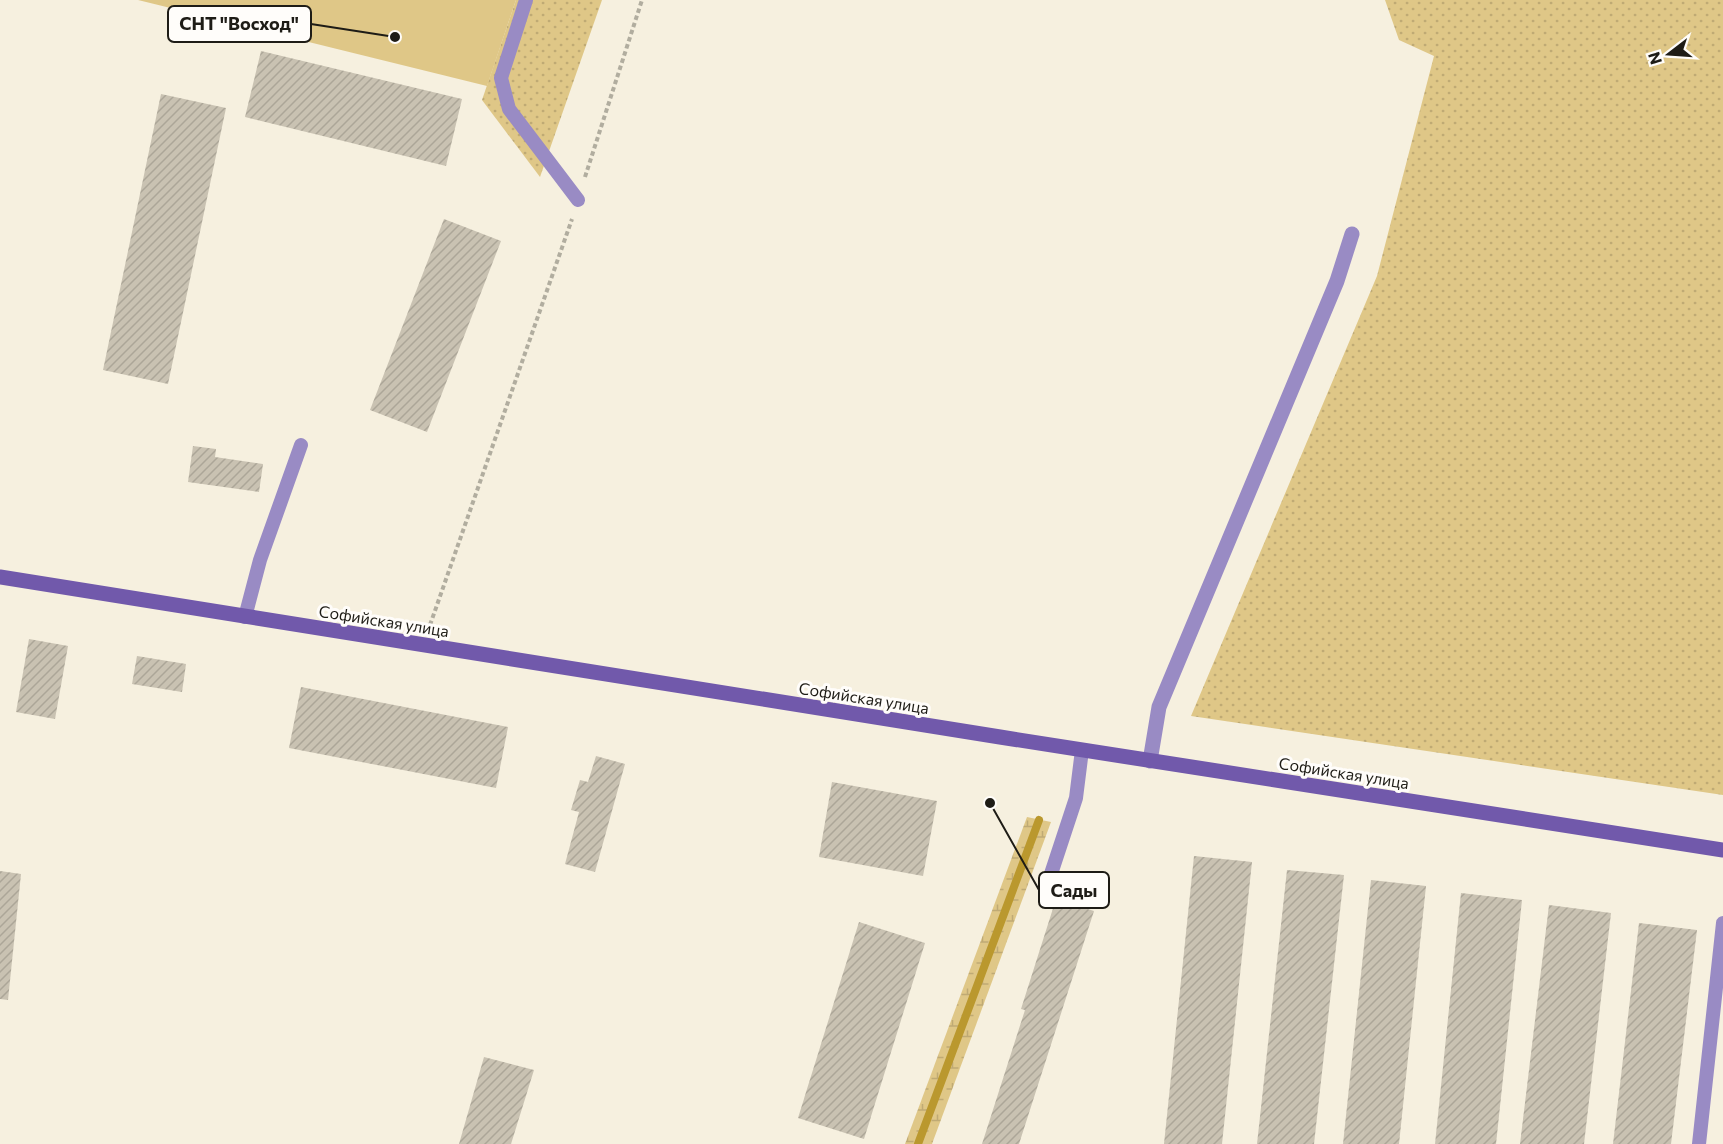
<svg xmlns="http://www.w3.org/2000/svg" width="1723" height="1144" font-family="Commissioner,sans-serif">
	<defs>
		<pattern id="grass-dots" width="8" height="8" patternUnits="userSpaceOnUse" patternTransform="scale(1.5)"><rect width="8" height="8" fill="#dfc787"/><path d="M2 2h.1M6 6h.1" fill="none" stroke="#bfaa74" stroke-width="1.8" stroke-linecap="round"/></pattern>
		<pattern id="wetland-marsh" width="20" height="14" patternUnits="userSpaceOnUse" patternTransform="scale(1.5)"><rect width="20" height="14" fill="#dfc787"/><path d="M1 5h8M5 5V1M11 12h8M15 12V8" fill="none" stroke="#bfaa74"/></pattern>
		<pattern id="building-hatch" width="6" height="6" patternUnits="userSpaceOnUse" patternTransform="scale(1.5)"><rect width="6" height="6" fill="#c9c2b2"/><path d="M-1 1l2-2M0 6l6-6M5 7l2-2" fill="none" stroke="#aca698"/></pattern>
	</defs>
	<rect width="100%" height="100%" fill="#f6f0df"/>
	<g fill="url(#grass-dots)">
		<polygon points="516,0 602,0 540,177 482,100"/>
		<polygon points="1385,0 1723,0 1723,795 1191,716 1377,276 1434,56 1399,40"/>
	</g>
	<polygon fill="url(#wetland-marsh)" points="1027,817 1051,822 932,1144 905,1144"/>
	<polygon fill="#dfc787" points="138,0 516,0 487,86"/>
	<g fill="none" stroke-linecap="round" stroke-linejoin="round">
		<polyline stroke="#ba982e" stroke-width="8" points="918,1144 1039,820"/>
	</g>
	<g fill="url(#building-hatch)">
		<polygon points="261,51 462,99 446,166 245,117"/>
		<polygon points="161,94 226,108 168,384 103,370"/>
		<polygon points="444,219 501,241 427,432 370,410"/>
		<polygon points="193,446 216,449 215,457 263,464 259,492 188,482"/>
		<polygon points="29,639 68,646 55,719 16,712"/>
		<polygon points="137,656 186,664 182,692 132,684"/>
		<polygon points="301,687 508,727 496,788 289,748"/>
		<polygon points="596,756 625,764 595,872 565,864 579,812 571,810 580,780 588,782"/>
		<polygon points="832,782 937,801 923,876 819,857"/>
		<polygon points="1194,856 1252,862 1222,1144 1164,1144"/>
		<polygon points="1287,870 1344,875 1314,1144 1257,1144"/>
		<polygon points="0,871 21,874 8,1000 0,999"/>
		<polygon points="1371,880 1426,886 1399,1144 1343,1144"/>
		<polygon points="1461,893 1522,900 1496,1144 1435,1144"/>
		<polygon points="1056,899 1094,911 1019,1144 982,1144 1025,1010 1021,1009"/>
		<polygon points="1549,905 1611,913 1584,1144 1520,1144"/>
		<polygon points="859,922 925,943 864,1139 798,1118"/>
		<polygon points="1639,923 1697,930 1671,1144 1613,1144"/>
		<polygon points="484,1057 534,1070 511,1144 459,1144"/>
	</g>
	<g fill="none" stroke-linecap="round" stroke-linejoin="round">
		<g stroke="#b1ad9f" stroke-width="4" stroke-dasharray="4.5 3" stroke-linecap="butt">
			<polyline points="585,177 642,0"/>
			<polyline points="430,625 572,219"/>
		</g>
		<g stroke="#998bc4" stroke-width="14">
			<polyline points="526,0 501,78 509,109 578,200"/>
			<polyline points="245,617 260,560 301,445"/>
			<polyline points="1047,886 1076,798 1082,750"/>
			<polyline points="1699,1144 1723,923"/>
		</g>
		<polyline stroke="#998bc4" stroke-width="15" points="1150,761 1159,707 1337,281 1352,234"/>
		<polyline stroke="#7159ab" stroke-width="15" points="0,577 1000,737 1723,850"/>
	</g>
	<g text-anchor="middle" stroke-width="6" stroke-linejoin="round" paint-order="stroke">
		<g font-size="16" fill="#1e1c16" stroke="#fffdfa">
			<text transform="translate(384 621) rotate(9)" y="6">Софийская улица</text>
			<text transform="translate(864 698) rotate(9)" y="6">Софийская улица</text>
			<text transform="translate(1344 773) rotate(9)" y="6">Софийская улица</text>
		</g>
	</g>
	<path fill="none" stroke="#1e1c16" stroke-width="2" d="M395 37L311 24M990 803L1039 890"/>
	<g fill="#1e1c16" stroke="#fffdfa" stroke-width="2">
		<circle cx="395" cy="37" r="6"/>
		<circle cx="990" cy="803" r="6"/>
	</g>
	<g fill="#fffdfa" stroke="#1e1c16" stroke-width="2">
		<rect x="168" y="6" width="143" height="36" rx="6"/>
		<rect x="1039" y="872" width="70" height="36" rx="6"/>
	</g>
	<g font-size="18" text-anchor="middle" font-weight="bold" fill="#1e1c16">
		<text x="239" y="30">СНТ "Восход"</text>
		<text x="1074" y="897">Сады</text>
	</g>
	<g transform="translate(1669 54) rotate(253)" stroke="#fffdfa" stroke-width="4.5" paint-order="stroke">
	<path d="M0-4.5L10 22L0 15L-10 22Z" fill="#1e1c16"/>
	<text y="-9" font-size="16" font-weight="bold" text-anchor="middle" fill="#1e1c16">N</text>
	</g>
</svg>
